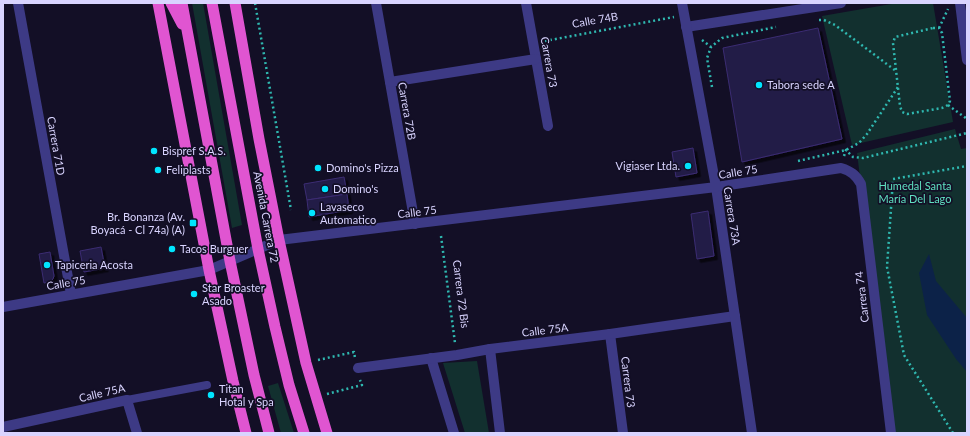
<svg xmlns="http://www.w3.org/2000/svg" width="970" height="436" font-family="Lato,sans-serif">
	<defs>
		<filter id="shadow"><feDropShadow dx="3.5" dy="3.5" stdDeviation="0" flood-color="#0009"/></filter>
	</defs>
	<rect width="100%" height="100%" fill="#130f26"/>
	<g fill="#12302f">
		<polygon points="192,3 203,3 242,225 232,228"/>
		<polygon points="897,3 933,3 953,122 852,145 822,16"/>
		<polygon points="955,129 961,149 967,148 967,433 892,433 857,153"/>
		<polygon points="477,361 489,433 465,433 443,363"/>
		<polygon points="278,383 294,433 281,433 268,386"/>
	</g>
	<polygon fill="#0c2248" points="929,254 936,281 967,318 967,372 956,359 927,315 919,273"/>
	<g fill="#241b47" stroke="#3b2d73" filter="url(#shadow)">
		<polygon points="818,28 842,139 742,162 723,48"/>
		<polygon points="693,148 697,173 676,177 672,152"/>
		<polygon points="344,177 347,194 307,200 304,184"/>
		<polygon points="347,194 349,210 309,217 307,200"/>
		<polygon points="708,211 714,256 697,259 691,214"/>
		<polygon points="101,247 105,268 84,272 80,251"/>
		<polygon points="50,252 54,276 53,279 50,282 44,283 39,254"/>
	</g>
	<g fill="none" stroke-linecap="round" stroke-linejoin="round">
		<g stroke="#2fb8b0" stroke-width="2.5" stroke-dasharray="2 3" stroke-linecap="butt">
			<polyline points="255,3 291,210"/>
			<polyline points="819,20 824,20 835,25 896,71"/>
			<polygon points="933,28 939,28 942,33 950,101 948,105 942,108 907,114 902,112 900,106 893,43 895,37"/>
			<polyline points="939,28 948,9"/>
			<polyline points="702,40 711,47"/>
			<polyline points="545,41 674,17"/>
			<polyline points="712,87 707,58 711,47 722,38 776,27"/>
			<polyline points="948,105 967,119"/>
			<polyline points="844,156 846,150 853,157 863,158 967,133"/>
			<polyline points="798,161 846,150 859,143 867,134 898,87"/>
			<polyline points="441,236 455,343"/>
			<polyline points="318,360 354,352 355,358"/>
			<polyline points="327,394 362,385 360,380"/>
			<polyline points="953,433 904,355 887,267 893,179 967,166"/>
		</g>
		<polyline stroke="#3d3a85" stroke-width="8" points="127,400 207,385"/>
		<g stroke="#3d3a85" stroke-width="10">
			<polyline points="18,3 71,294"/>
			<polyline points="376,3 415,224"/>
			<polyline points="526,3 548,126"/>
			<polyline points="960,3 967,60"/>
			<polyline points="686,27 841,3"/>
			<polyline points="390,82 536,59"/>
			<polyline points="610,334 623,433"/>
			<polyline points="490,349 500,433"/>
			<polyline points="431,358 454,433"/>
			<polyline points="358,368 457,355 490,349 610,334 735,316"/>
			<polyline points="3,427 127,400 137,433"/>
			<path d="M752 433 716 187 841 168C851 171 856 175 861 184L891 433"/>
		</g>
		<polyline stroke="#3d3a85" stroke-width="10" points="3,307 209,270 279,240 716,187 682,3"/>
		<g stroke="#e055d1" stroke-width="11">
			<polyline points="158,3 209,270 233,381 246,433"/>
			<polyline points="171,3 182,24"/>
			<polyline points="182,3 230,261 254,375 269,433"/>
			<polyline points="212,3 258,249 275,327 289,385 304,433"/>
			<polyline points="235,3 259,139 279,240 306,363 327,433"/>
		</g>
	</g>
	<g fill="#00e5ff" stroke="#130f26" stroke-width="1.5">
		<circle cx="759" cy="85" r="4"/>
		<circle cx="154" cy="151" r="4"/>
		<circle cx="688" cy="166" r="4"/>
		<circle cx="318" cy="168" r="4"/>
		<circle cx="158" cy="170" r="4"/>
		<circle cx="325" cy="189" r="4"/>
		<circle cx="312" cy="213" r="4"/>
		<rect x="189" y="219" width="8" height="8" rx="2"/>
		<circle cx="172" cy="249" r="4"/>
		<circle cx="47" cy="265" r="4"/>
		<circle cx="194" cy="294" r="4"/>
		<circle cx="211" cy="395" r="4"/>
	</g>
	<g text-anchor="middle" stroke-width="3.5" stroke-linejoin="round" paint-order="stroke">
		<g font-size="11" fill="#d9d4ff" stroke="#130f26">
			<text transform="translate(595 20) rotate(-10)" y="4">Calle 74B</text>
			<text transform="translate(549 62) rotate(80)" y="4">Carrera 73</text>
			<text transform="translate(407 111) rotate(80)" y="4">Carrera 72B</text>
			<text transform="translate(56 146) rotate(80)" y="4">Carrera 71D</text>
			<text transform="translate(738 172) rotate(-9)" y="4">Calle 75</text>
			<text transform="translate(417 212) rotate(-7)" y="4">Calle 75</text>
			<text transform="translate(732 216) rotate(81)" y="4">Carrera 73A</text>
			<text transform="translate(266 217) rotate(79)" y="4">Avenida Carrera 72</text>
			<text transform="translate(66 283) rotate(-10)" y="4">Calle 75</text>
			<text transform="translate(461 294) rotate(83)" y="4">Carrera 72 Bis</text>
			<text transform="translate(862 297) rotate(-97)" y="4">Carrera 74</text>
			<text transform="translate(545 330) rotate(-7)" y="4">Calle 75A</text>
			<text transform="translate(628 382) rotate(83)" y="4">Carrera 73</text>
			<text transform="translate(102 393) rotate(-13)" y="4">Calle 75A</text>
		</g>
		<g font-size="11" fill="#d9d4ff" stroke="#130f26" text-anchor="start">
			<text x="767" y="89">Tabora sede A</text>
			<text x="162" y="155">Bispref S.A.S.</text>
			<text x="680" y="170" text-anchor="end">Vigiaser Ltda.</text>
			<text x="326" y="172">Domino's Pizza</text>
			<text x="166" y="174">Feliplasts</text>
			<text x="333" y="193">Domino's</text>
			<text x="320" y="211">Lavaseco<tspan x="320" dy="13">Automatico</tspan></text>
			<text x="185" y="221" text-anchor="end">Br. Bonanza (Av.<tspan x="185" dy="13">Boyacá - Cl 74a) (A)</tspan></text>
			<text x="180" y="253">Tacos Burguer</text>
			<text x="55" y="269">Tapiceria Acosta</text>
			<text x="202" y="292">Star Broaster<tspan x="202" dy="13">Asado</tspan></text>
			<text x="219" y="393">Titan<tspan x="219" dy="13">Hotal y Spa</tspan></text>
		</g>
		<g font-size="11" fill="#5fe0c0" stroke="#130f26">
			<text x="915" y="190">Humedal Santa<tspan x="915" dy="13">María Del Lago</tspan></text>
		</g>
	</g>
	<rect width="970" height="436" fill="none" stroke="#d9d4ff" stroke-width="8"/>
</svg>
